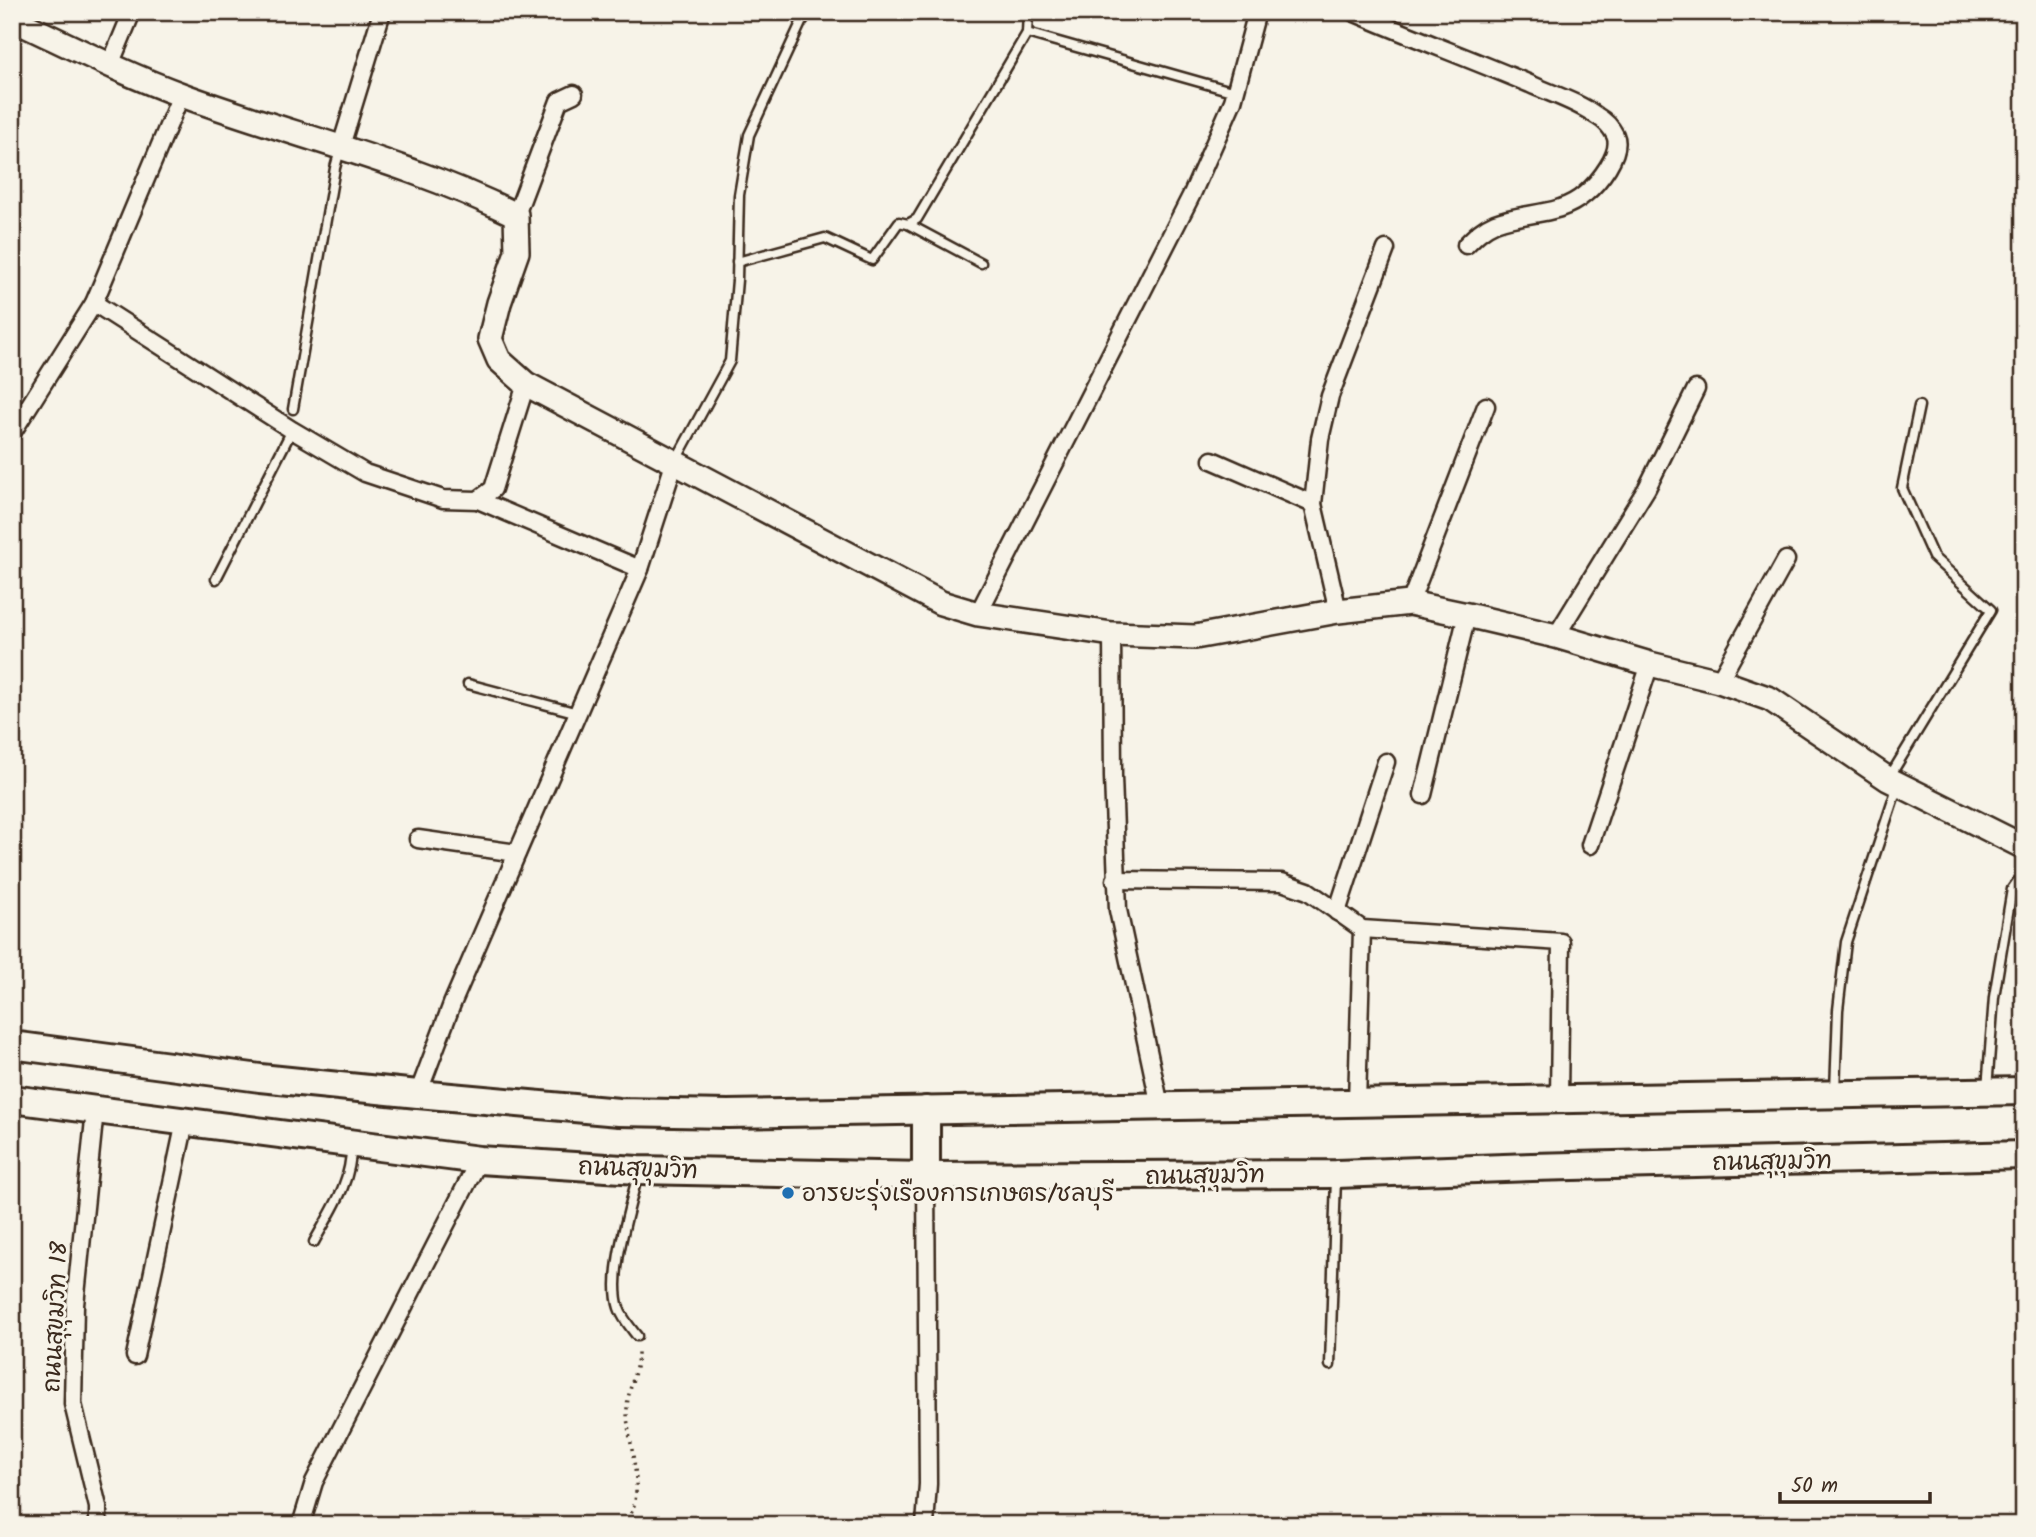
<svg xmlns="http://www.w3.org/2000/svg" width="2036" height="1537" font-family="Kalam,'Playpen Sans Thai',sans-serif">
	<rect width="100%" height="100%" fill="#f7f3e8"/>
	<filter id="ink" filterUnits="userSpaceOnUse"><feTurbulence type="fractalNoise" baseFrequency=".0143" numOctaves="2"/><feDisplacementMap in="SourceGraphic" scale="14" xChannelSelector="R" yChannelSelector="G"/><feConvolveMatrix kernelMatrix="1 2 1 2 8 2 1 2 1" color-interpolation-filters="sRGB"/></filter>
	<g filter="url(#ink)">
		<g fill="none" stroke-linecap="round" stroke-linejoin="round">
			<defs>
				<g id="lane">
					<polyline points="1027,33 1235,92"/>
					<polyline points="908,224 981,263"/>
					<polyline points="737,262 825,238 872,260 899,222 908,224 917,219 1027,33 1028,12"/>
					<polyline points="293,409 335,168 340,150"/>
					<polyline points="676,460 730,361 737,280 739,195 749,135 801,23 809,12"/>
					<polyline points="216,579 292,430"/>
					<polyline points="468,684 578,713"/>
					<polyline points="1890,776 1991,610 1933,557 1902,488 1919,406"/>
					<polyline points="1987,1089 1994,997 2012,889 2017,882 2024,881"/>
					<polyline points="1835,1091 1838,1010 1846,942 1897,788"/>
					<path d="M314 1242C331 1211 352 1182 351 1146"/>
					<path d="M637 1336C631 1328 622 1318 619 1308 608 1274 630 1209 638 1173"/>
					<polyline points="1330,1365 1336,1177"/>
				</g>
				<g id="street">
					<path d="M1353 12C1411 37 1471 59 1530 84 1552 94 1578 102 1597 116 1604 120 1611 127 1615 135 1623 153 1598 183 1585 194 1559 217 1525 211 1495 223 1483 228 1475 236 1466 245"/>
					<polyline points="110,65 132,12"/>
					<polyline points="341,146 382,12"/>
					<polyline points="516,215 559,101 574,94"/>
					<polyline points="94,303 292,430 365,473 443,499 478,500 493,489 526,384"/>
					<polyline points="12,433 94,303 181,95"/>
					<polyline points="1212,460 1313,504"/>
					<polyline points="478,500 640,569"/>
					<polyline points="1410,603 1486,406"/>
					<polyline points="1338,611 1313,504 1320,439 1330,396 1386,249"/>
					<polyline points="978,614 1192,194 1233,101 1257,12"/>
					<polyline points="1112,634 1113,777 1118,910 1160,1106"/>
					<polyline points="1556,636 1647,488 1696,389"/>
					<polyline points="1719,681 1786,560"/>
					<polyline points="1423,795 1467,615"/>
					<polyline points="418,839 517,853"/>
					<polyline points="1590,845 1650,664"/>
					<polyline points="1115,880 1282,882 1308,891 1362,929 1561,942 1559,1099"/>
					<polyline points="1337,912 1386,762"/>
					<polyline points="418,1094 452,1004 640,569 675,461"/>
					<polyline points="1357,1103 1362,929"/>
					<polyline points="95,1110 75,1305 73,1404 98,1507 98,1525"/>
					<polyline points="135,1356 185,1122"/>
					<polyline points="301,1525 314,1482 479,1160"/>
					<polyline points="925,1525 928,1484 926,1176"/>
				</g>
				<path id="secondary" d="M12 19C68 45 124 74 182 95 293 136 410 162 516 215L517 252 499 303 490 339 499 360 526 384 941 603 978 614 1112 634 1195 637 1338 611 1410 603 1467 615 1556 636 1650 664 1719 681 1770 699 1888 779 2024 847"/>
				<g id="primary">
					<polyline points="12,1045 260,1078 418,1094 619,1112 728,1114 2024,1091"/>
					<polyline points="12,1099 479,1160 638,1170 926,1176 1336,1174 1532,1167 2024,1155"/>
					<polyline points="926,1176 926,1110"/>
				</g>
			</defs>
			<use href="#lane" stroke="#3b2a1e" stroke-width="13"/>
			<use href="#street" stroke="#3b2a1e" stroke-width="21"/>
			<use href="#secondary" stroke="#3b2a1e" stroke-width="28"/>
			<use href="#primary" stroke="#3b2a1e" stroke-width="32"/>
			<path stroke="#3b2a1e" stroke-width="3.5" stroke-dasharray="2 5" stroke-linecap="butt" d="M624 1525C649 1495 628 1448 627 1413 626 1391 639 1370 638 1349"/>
			<use href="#lane" stroke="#f7f3e8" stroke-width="8"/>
			<use href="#street" stroke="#f7f3e8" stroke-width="16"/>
			<use href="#secondary" stroke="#f7f3e8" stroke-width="23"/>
			<use href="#primary" stroke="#f7f3e8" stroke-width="26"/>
		</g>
	</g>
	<circle fill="#1f6fb2" stroke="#f7f3e8" stroke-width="2.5" cx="788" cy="1193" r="7"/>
	<g text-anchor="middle" stroke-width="6" stroke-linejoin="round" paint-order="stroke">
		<g font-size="24" fill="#3b2a1e" stroke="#f7f3e8">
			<text transform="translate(1772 1161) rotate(-1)" y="8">ถนนสุขุมวิท</text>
			<text transform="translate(638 1168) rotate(2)" y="8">ถนนสุขุมวิท</text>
			<text transform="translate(1205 1175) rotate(-1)" y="8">ถนนสุขุมวิท</text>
			<text transform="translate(55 1317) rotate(-87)" y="8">ถนนสุขุมวิท 18</text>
		</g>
		<g font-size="24" fill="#3b2a1e" stroke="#f7f3e8" text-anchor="start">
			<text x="802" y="1201">อารยะรุ่งเรืองการเกษตร/ชลบุรี</text>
		</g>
	</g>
	<rect width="2036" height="1537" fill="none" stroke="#f7f3e8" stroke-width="42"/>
	<rect x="21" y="21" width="1994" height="1495" fill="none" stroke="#3b2a1e" stroke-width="2.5" filter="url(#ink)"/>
	<path d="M1780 1492v10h150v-10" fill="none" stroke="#3b2a1e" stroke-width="3.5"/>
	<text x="1791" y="1492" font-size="21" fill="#3b2a1e" stroke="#f7f3e8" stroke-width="5" paint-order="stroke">50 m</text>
</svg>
